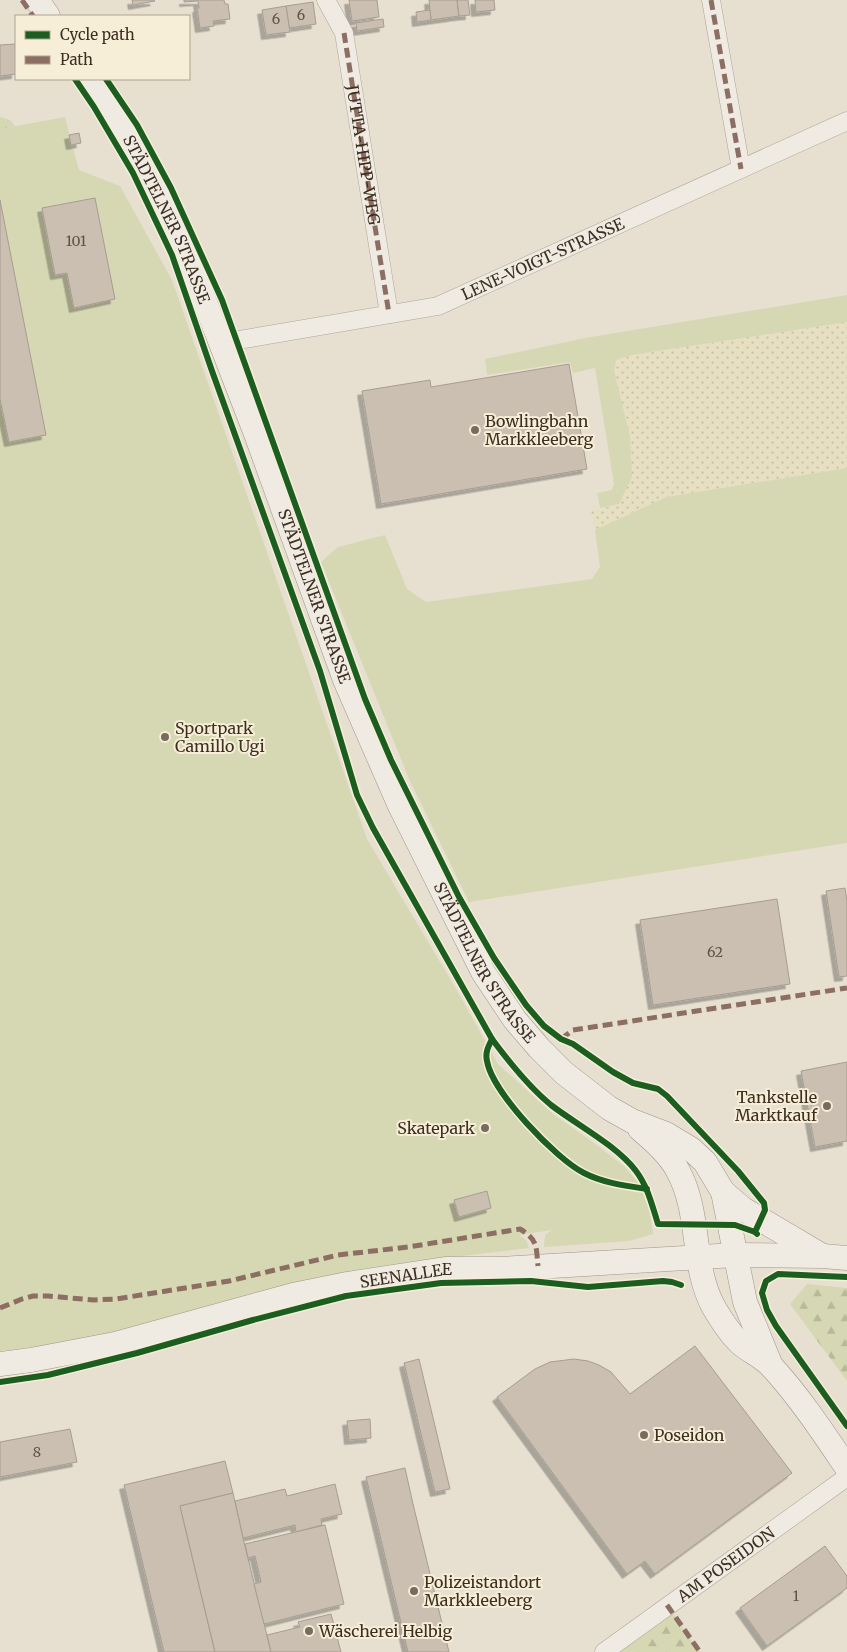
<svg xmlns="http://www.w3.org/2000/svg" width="847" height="1652" font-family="Merriweather,serif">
	<defs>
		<pattern id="farmland-dots" width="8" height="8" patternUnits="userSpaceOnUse" patternTransform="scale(1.25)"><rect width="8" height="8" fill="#e6dfc2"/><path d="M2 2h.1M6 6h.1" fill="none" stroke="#c6c0a6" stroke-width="1.8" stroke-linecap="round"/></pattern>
		<pattern id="forest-firs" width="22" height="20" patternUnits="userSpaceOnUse" patternTransform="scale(1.25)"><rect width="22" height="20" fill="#d6d7b3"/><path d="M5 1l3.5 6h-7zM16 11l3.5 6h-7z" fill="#b9b99a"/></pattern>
		<filter id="shadow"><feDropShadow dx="-4.5" dy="4.5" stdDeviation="0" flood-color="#0004"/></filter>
	</defs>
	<rect width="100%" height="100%" fill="#e7e0d1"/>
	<polygon fill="url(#farmland-dots)" points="847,321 847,468 667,497 595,530 591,511 619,504 630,436 614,371 616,360 631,355"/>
	<g fill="#d6d7b3">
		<polygon points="65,117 79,170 120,186 172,280 367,839 459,994 498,1064 553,1114 594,1143 625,1167 639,1184 643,1194 650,1213 653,1234 629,1241 544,1247 545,1235 552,1230 519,1235 526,1240 529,1248 413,1262 292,1284 94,1337 62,1343 0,1351 0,129"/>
		<polygon points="847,295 847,322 631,355 616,360 614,371 630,436 632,477 619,504 600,508 597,493 612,490 614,484 595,368 573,373 570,362 487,375 485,359 585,338"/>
		<polygon points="847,468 847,843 469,902 410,781 321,562 338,547 385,535 407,589 426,602 592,579 600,567 595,530 667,497"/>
	</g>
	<g fill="url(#forest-firs)">
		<polygon points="0,117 10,120 15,126 0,129"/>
		<polygon points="807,1284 847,1288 847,1381 790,1304"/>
		<polygon points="667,1605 700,1652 604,1652"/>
	</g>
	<g fill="#cbbfb2" stroke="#a89c90" filter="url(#shadow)">
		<polygon points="132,0 154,0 155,1 133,5"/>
		<polygon points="184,0 224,0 225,4 228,4 230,19 213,21 214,26 200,28 197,8 199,8 198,1 184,2"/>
		<polygon points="349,0 377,0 379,17 352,21"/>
		<polygon points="429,0 457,0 459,16 431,20"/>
		<polygon points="457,0 468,0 470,15 459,16"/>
		<polygon points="475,0 494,0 495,10 476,12"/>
		<polygon points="313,2 316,24 289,28 286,6"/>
		<polygon points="286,6 290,32 266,35 262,10"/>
		<polygon points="430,10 431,20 417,22 416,12"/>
		<polygon points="383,19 384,27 357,31 356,23"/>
		<polygon points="16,44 16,74 0,76 0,45"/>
		<polygon points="79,133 81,143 71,145 69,135"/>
		<polygon points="95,198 115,299 74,308 67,273 55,275 42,208"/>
		<polygon points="0,200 46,435 9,442 0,399"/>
		<polygon points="569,364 587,469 381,504 362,391 430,380 431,387"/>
		<polygon points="845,888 847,902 847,976 839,977 826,891"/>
		<polygon points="777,899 790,984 653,1005 640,920"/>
		<polygon points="847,1062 847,1141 815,1147 801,1071"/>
		<polygon points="487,1191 491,1208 459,1217 454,1200"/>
		<polygon points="695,1346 792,1473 655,1574 645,1561 627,1574 497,1397 535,1369 550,1362 574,1359 588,1361 599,1365 611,1372 630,1394"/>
		<polygon points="419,1359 450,1489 435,1492 404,1363"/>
		<polygon points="370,1419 371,1438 349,1440 347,1421"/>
		<polygon points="70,1429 77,1462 0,1477 0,1442"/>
		<polygon points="225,1461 233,1493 180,1506 215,1652 164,1652 124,1485"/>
		<polygon points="405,1468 413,1504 449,1652 408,1652 366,1477"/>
		<polygon points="335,1484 342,1514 321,1519 322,1525 296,1532 295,1525 243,1538 235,1501 285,1489 287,1496"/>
		<polygon points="233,1493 243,1538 271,1652 215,1652 180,1506"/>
		<polygon points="325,1525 344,1604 264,1624 254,1584 261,1582 255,1556 248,1558 245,1544"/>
		<polygon points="825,1546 847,1576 847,1588 767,1646 740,1608"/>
		<polygon points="331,1614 341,1652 271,1652 267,1635 300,1627 298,1622"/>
	</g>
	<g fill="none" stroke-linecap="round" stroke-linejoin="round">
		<defs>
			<g id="street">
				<path id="s1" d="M326 0 344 33 389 314"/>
				<polyline points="711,0 741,169"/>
				<path id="s2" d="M221 343 438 306 847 121"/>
				<path id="s3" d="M604 1652 847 1477"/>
			</g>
			<g id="secondary">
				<polyline points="37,0 48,16"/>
				<path id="s4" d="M89 79 130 140 181 240 256 434 345 680 400 806 483 972 515 1020 539 1048 564 1073 609 1108 632 1121 666 1134 691 1149 705 1162 723 1192 745 1302 771 1366"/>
				<path d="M640 1129C654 1141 670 1155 678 1171 701 1213 691 1264 713 1306 720 1318 729 1333 740 1343 750 1352 764 1357 773 1368 801 1399 824 1434 847 1468"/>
				<polyline points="723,1192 743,1209 821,1255"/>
				<path id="s5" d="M0 1364 31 1360 115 1344 293 1295 347 1284 445 1269H502L735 1255 823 1256 847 1258"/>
			</g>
		</defs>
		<use href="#street" stroke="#ada599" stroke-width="19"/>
		<use href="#secondary" stroke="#9c958a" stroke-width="25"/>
		<use href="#street" stroke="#efebe3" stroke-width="18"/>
		<use href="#secondary" stroke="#efebe3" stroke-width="24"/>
		<g stroke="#8d6e63" stroke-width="5" stroke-dasharray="10 5" stroke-linecap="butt">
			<polyline points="22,0 33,16"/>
			<polyline points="711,0 741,169"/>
			<polyline points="344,33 389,314"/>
			<polyline points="561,1039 573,1030 847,988"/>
			<path d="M0 1308 22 1299 33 1296H48L94 1300 116 1299 229 1281 338 1255 408 1247 520 1229C538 1240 536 1246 538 1266"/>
			<polyline points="667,1605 700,1652"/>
		</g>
		<defs>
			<g id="cycleway">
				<path d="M75 79 94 107 133 173 172 255 212 371 320 671 357 795 373 828 492 1039C509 1062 529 1087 551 1105 577 1125 616 1145 636 1171 648 1187 652 1205 658 1224L735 1225 755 1232"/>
				<polyline points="106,79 137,125 171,188 222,300 365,699 391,760 459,897 494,958 526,1005 544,1026 561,1039 573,1044 613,1072 633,1083 658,1089 667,1096 738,1171 764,1203 765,1210 755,1232 757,1234"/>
				<path d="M492 1039C488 1047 485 1053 487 1061 492 1092 556 1159 584 1173 603 1183 627 1186 647 1189"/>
				<polyline points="847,1277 778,1274 766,1281 762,1293 767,1310 776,1326 847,1426"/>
				<polyline points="0,1382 48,1375 137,1353 253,1320 346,1296 441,1283 531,1281 588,1287 663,1281 672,1282 681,1285"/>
			</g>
		</defs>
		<use href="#cycleway" stroke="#f7eed8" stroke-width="9"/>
		<use href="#cycleway" stroke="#1b5e20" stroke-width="6"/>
	</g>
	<g fill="#786c5e" stroke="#f7eed8" stroke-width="2">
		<circle cx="475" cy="430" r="5"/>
		<circle cx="165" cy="737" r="5"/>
		<circle cx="827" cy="1106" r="5"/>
		<circle cx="485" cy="1128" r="5"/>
		<circle cx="644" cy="1435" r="5"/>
		<circle cx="414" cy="1591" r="5"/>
		<circle cx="309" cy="1631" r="5"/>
	</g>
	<g text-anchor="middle" stroke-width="4" stroke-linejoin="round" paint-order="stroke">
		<g font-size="14" fill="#605244">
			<text x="301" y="20">6</text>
			<text x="276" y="24">6</text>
			<text x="76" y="246">101</text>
			<text x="715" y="957">62</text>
			<text x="37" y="1457">8</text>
			<text x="796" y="1601">1</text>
		</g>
		<g font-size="16" fill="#3d2e20" stroke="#f7eed8">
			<text dy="6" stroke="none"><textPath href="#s1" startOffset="161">JUTTA-HIPP-WEG</textPath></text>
			<text dy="6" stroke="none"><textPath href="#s4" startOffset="161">STÄDTELNER STRASSE</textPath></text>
			<text dy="6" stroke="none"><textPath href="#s2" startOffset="335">LENE-VOIGT-STRASSE</textPath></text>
			<text dy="6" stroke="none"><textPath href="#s4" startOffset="566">STÄDTELNER STRASSE</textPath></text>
			<text dy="6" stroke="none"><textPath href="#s4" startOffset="971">STÄDTELNER STRASSE</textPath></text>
			<text dy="6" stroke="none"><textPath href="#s5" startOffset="416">SEENALLEE</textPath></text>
			<text dy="6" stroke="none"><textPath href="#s3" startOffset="150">AM POSEIDON</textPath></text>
		</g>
		<g font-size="16" fill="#3d2e20" stroke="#f7eed8" text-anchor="start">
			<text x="485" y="427">Bowlingbahn<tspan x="485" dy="18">Markkleeberg</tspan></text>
			<text x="175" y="734">Sportpark<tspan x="175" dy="18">Camillo Ugi</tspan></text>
			<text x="817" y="1103" text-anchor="end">Tankstelle<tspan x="817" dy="18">Marktkauf</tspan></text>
			<text x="475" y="1134" text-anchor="end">Skatepark</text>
			<text x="654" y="1441">Poseidon</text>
			<text x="424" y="1588">Polizeistandort<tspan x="424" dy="18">Markkleeberg</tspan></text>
			<text x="319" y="1637">Wäscherei Helbig</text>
		</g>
	</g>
	<rect x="15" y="15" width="175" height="65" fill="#f7eed8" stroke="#ada18e"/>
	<rect x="25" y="31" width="25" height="8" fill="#1b5e20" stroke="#ada18e"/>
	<text x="60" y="40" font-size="15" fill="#3d2e20">Cycle path</text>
	<rect x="25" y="56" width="25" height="8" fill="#8d6e63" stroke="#ada18e"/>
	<text x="60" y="65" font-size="15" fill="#3d2e20">Path</text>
</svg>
